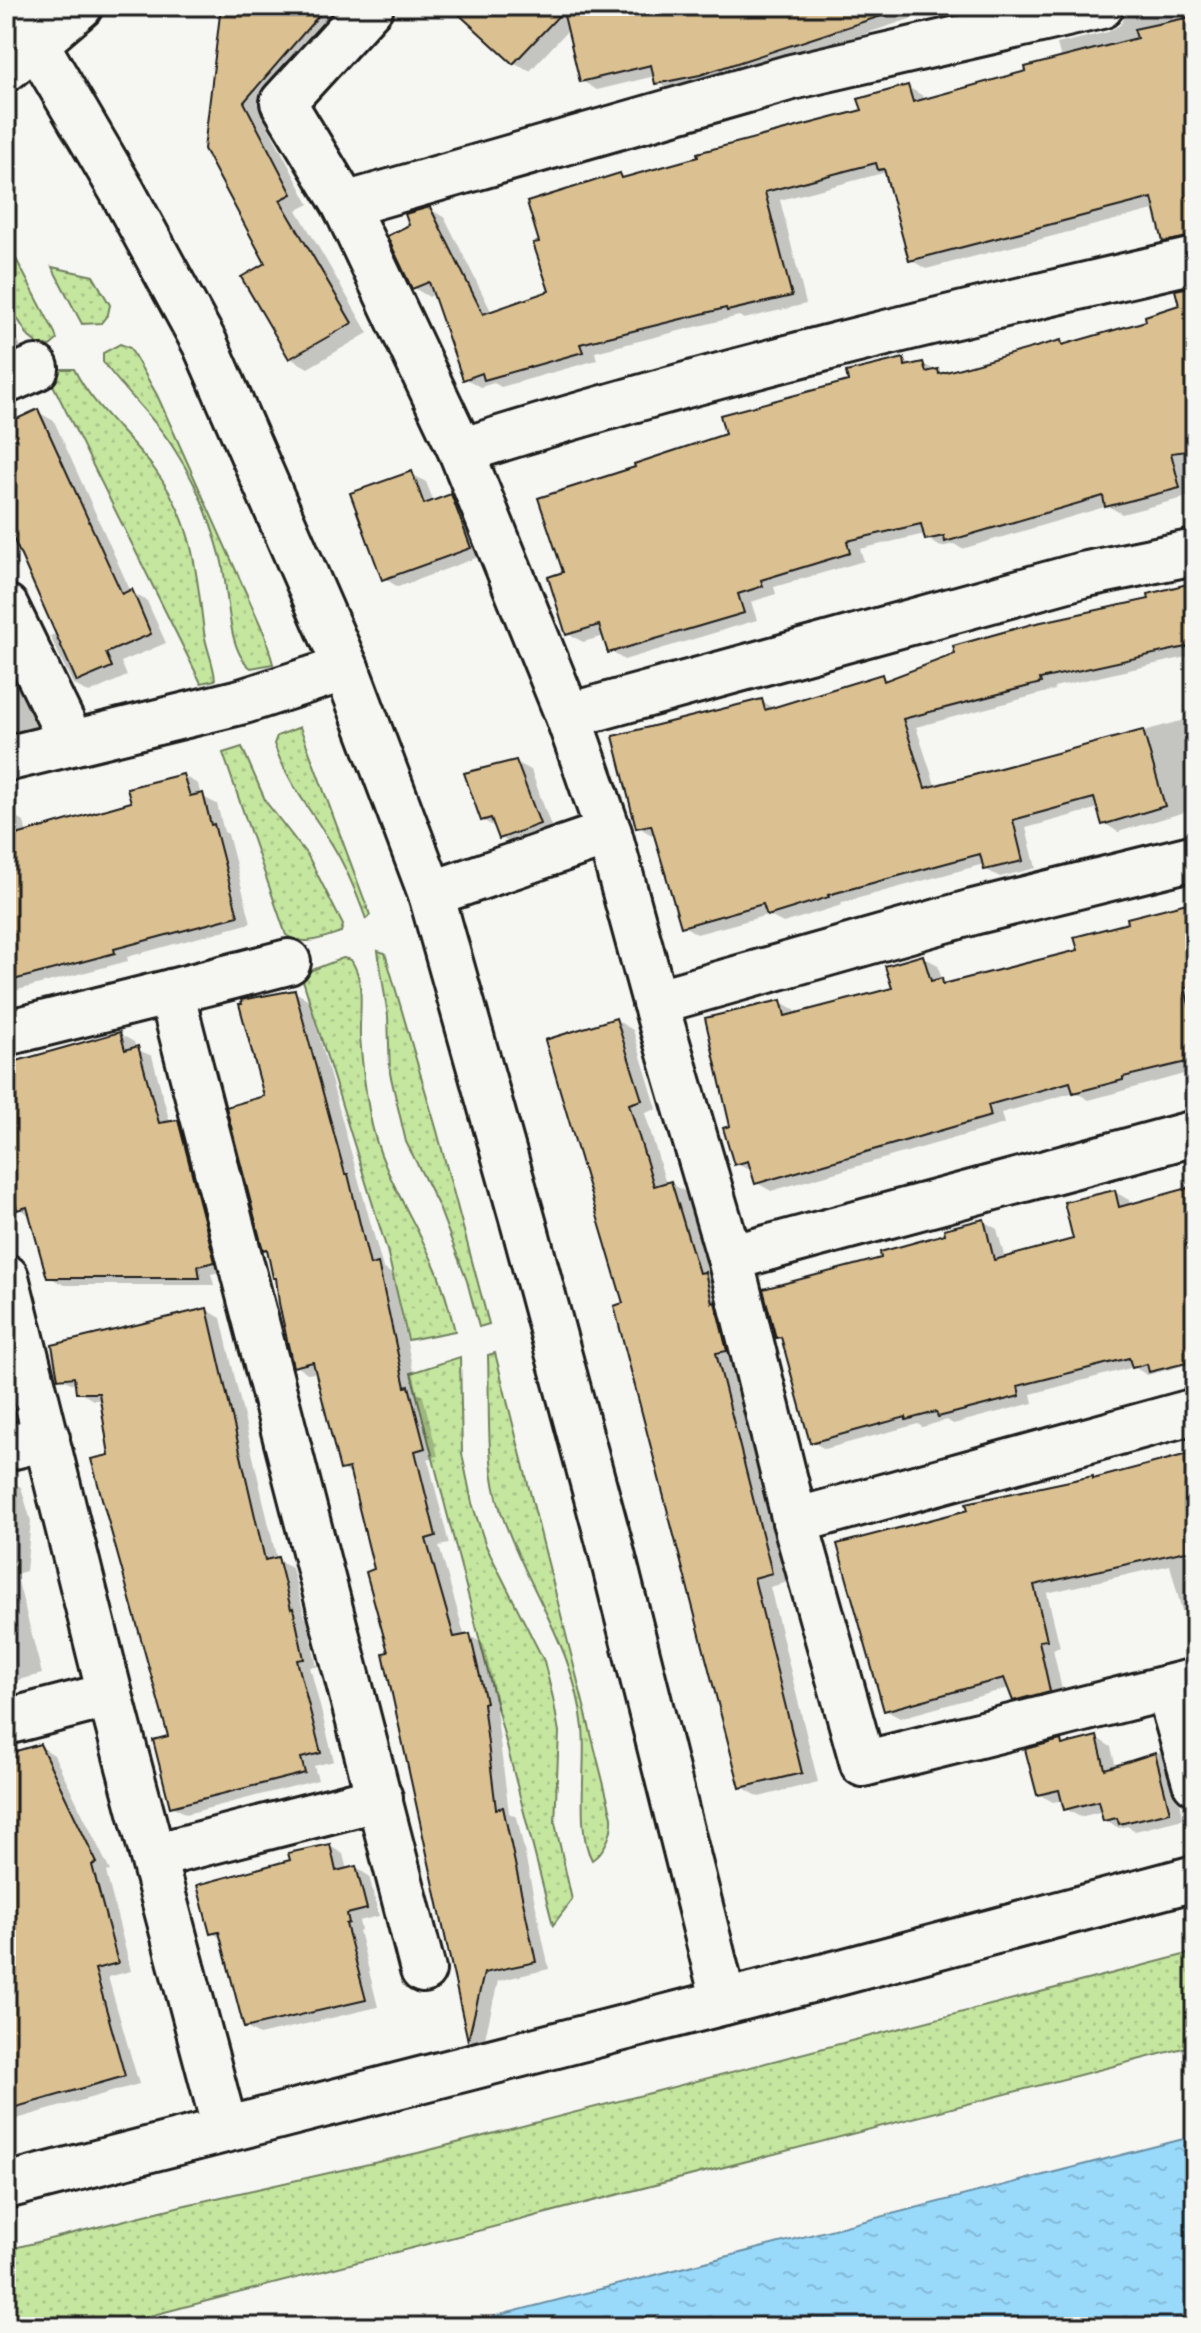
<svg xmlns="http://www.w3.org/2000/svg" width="1201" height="2333" font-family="'Patrick Hand',sans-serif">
	<defs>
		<pattern id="grass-dots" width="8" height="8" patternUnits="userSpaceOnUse" patternTransform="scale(2)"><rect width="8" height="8" fill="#c5e69f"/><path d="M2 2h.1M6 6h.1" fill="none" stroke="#a9c588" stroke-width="1.8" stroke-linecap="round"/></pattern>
		<pattern id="water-ripples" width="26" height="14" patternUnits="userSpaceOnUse" patternTransform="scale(2)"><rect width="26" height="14" fill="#99dafb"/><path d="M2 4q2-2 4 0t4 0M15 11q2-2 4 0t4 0" fill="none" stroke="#83bad7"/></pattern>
	</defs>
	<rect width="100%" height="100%" fill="#f6f6f2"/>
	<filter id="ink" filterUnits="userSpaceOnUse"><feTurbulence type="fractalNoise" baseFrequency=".0125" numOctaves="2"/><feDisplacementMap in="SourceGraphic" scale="16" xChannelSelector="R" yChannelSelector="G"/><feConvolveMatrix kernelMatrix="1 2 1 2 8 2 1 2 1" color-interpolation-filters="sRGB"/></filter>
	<g filter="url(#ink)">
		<g fill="url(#grass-dots)" stroke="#70815e" stroke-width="2">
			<polygon points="6,257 16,259 55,333 57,340 50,346 38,344 29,337 6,300"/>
			<polygon points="52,267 93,276 110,305 108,314 101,323 82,324"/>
			<path d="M120 344 130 348 157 395 265 635 273 664 251 668C226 651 229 587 221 558 211 521 197 484 176 452 156 419 126 393 103 362V353Z"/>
			<path d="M57 369H74C94 409 129 435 155 470 194 523 196 570 204 632 206 649 214 663 215 680L201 683 52 383Z"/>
			<path d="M300 727 370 915 366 919C357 894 347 869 333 846 311 810 288 784 274 744L277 736Z"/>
			<path d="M242 747 266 802 308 856 343 925 341 932C322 938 304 947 286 935L223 753Z"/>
			<polygon points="378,951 385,953 437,1131 489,1324 479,1327 467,1281 438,1205 406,1142 390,1073 388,1016"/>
			<path d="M343 958 351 960C366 982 359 1011 360 1037 362 1063 365 1090 370 1116 380 1171 413 1216 435 1267 444 1287 449 1309 455 1331L408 1340 387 1250 303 980 307 972Z"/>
			<path d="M495 1353 612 1817C613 1833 605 1851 592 1860 575 1830 587 1764 583 1728 575 1648 526 1586 501 1512 485 1463 490 1407 488 1355Z"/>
			<polygon points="460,1357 462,1454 472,1503 486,1546 544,1661 553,1698 559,1732 555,1823 572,1900 553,1925 411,1373"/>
			<polygon points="1195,1952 1195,2045 107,2327 6,2327 6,2250 181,2206 418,2153"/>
		</g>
		<polygon fill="url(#water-ripples)" stroke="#678ea2" stroke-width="2" points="1195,2136 1195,2327 453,2327"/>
		<g fill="#0003">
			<polygon points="223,6 354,6 261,113 309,204 297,210 368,333 308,368 290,358"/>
			<polygon points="453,6 964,6 944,11 940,9 716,83 672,91 657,82 655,76 597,90 582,81 569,29 530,71 515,63"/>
			<polygon points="1127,6 1187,6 1190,20 1195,18 1195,246 1180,249 1165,240 1157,209 926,269 911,260 887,172 780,200 806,304 744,319 739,316 595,352 597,360 501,387 494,383 480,387 465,378 435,294 429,297 414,288 412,226 430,209 445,218 492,313 551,292 541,243 620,175 627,179 864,112 908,87 923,96 924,101 1028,73 1061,59 1057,44 1108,32 1120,25 1127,13"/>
			<polygon points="1195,288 1195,495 1122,514 1108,506 962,549 954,544 941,547 927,539 925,534 860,549 864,561 774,587 776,594 751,602 757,620 624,660 610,651 604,636 583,642 568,634 565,574 637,468 728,435 903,361 913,366 922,364 944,374 1061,343 1067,346 1149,323 1181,307"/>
			<polygon points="6,315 22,349 6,356"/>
			<polygon points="38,412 54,421 131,592 147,601 166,643 121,662 127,676 89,693 73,684 50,636 59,633 6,426"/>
			<polygon points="412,474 426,482 434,502 451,496 465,505 484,555 398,587 384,578"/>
			<polygon points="1195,584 1195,655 1054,687 1055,690 916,727 936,788 1195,717 1195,809 1118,832 1104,823 1099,808 1026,828 1036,868 1000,877 985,869 984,864 841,903 842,905 783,923 768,915 697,934 682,925 656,835 652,835 638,827 762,701 775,709 881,676 890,681 1152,600"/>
			<polygon points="6,655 44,722 31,735 6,742"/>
			<polygon points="516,762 531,770 553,832 515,846 500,837 497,828 482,820"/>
			<polygon points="183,776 198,784 201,796 217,804 224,832 228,834 251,923 127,957 128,961 10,992 6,989 6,814 10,813 24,822 27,834 133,803"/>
			<polygon points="1195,903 1195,1071 1089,1100 1075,1092 1001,1113 1004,1124 771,1191 757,1183 753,1171 736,1164 732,1128 781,1002 795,1010 796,1015 894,989 923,957 938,965 942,981 949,985 1080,952"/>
			<polygon points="295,992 309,1000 383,1268 392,1274 418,1393 423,1396 438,1456 428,1459 449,1544 439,1546 465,1637 470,1636 484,1644 499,1709 496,1710 509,1813 517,1817 549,1969 498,1981 483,2047 470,2040 385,1655 391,1653 377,1570 352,1475 342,1469 317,1372 309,1374 295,1365 278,1278 269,1251 265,1249 266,1098"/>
			<polygon points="616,1020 633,1030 657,1109 645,1113 666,1184 670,1183 687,1193 714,1280 743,1360 732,1363 788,1582 770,1587 818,1782 759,1797 742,1787 625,1305"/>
			<polygon points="120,1034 134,1042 136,1049 152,1056 170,1123 178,1122 192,1131 228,1270 211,1274 214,1285 64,1285 49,1277 31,1216 19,1208 6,1163 6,1066"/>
			<polygon points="1195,1188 1195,1357 1188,1359 1190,1364 1147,1375 1134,1367 1031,1394 1033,1403 953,1424 947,1420 922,1427 918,1424 825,1449 811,1441 784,1341 777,1337 884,1260 983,1221 997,1229 1005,1259 1076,1240 1115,1192 1129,1200 1130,1206"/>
			<polygon points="207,1310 221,1318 277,1560 292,1568 305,1617 307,1619 317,1667 310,1667 334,1761 314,1766 318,1780 186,1814 172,1806 170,1738 111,1457 102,1400 93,1400 78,1391 78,1386 60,1378"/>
			<polygon points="1187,1456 1195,1460 1195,1641 1189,1638 1170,1565 1047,1593 1060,1647 1053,1649 1064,1699 1029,1708 1014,1700 1009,1688 900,1718 885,1710 1092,1478 1096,1480"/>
			<polygon points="6,1480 21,1487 31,1521 26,1571 16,1574 42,1674 6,1683"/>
			<polygon points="1097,1738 1111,1747 1116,1767 1160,1753 1174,1762 1183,1819 1135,1831 1127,1826 1119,1828 1105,1820 1103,1811 1080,1817 1066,1809 1064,1800 1053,1802 1038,1794 1060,1742 1066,1746"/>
			<polygon points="40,1746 54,1755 110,1871 106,1872 131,1971 108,1977 139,2084 6,2122 6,1756"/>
			<polygon points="330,1846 343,1854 347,1870 356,1868 369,1876 379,1916 359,1921 361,1930 359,1931 378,2007 259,2035 245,2027 223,1939 212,1933"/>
		</g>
		<g fill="#dbc191" stroke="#1c1c1c" stroke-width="2">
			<polygon points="221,6 327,6 244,102 292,194 280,200 352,323 289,359 241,277 265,263 204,149"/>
			<polygon points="450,6 886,6 887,14 700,75 655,84 651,65 580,82 563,11 513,64"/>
			<polygon points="1195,16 1195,236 1163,242 1152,198 909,261 884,169 878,170 876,163 765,192 792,296 727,311 726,308 580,344 583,352 484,380 482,373 463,380 429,282 412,289 387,236 409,225 405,214 430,207 483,314 549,291 533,243 539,242 527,202 620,173 622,178 698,157 697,153 862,110 858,99 908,85 913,102 1026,71 1025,67 1137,38 1134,29"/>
			<polygon points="1195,286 1195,450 1171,453 1180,488 1105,507 1103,496 945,542 944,536 925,540 921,524 847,541 850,553 761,580 763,586 738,594 744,613 608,653 599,625 566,635 548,577 563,572 538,498 635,467 634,464 725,434 720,415 848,381 846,372 904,358 905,366 923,362 926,372 938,369 939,374 1061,340 1062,345 1146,321 1145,316 1179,305 1175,290"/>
			<polygon points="38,409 122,594 132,589 151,634 106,653 112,667 77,682 6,522 6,424"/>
			<polygon points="412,471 424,504 451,494 471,548 382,580 350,493"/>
			<polygon points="1195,582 1195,645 1040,679 1041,683 903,719 925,788 1143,730 1165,806 1102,825 1094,798 1013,820 1023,861 984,870 980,854 828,895 829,897 767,916 763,904 681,927 651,825 636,828 613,736 762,699 765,710 882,674 884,681 955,654 953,646 1032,624 1149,599 1148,594"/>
			<polygon points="516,760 540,824 499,839 491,818 481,821 464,773"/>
			<polygon points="183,774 190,796 203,793 211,825 214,824 238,916 114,949 115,953 6,982 6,838 131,802 127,788"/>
			<polygon points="1195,901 1195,986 1185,988 1195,1029 1195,1060 1123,1077 1123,1080 1073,1093 1070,1082 988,1105 991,1116 755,1184 748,1161 734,1165 723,1128 730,1126 705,1018 781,1000 785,1016 892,988 885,966 923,955 931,981 942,978 943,984 1078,950 1074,937 1128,923 1127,918"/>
			<polygon points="295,990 345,1174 348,1174 370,1265 378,1263 405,1387 409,1386 425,1448 415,1451 436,1536 426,1539 454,1637 470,1634 486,1702 483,1703 496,1809 503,1807 536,1962 484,1973 468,2041 383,1653 388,1652 366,1572 374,1569 349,1468 340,1470 313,1362 293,1367 279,1303 276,1278 273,1278 267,1249 263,1250 226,1107 264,1096 239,1004 242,1004 241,1000"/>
			<polygon points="616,1018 642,1100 629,1104 654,1186 671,1181 699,1273 705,1272 712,1303 715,1302 727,1351 716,1353 772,1573 754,1578 802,1773 740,1788 614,1306 623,1303 545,1040"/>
			<polygon points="120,1032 125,1050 138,1046 159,1123 178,1120 215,1262 198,1266 200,1278 47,1278 27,1207 17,1210 6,1167 6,1064"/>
			<polygon points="1195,1186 1195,1361 1149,1372 1147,1364 1132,1368 1129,1358 1018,1386 1020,1396 938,1417 936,1412 906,1420 906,1417 810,1443 781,1337 776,1338 763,1289 881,1258 880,1252 945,1234 944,1229 984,1219 994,1260 1073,1239 1064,1202 1115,1190 1119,1207"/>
			<polygon points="207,1308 265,1560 278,1557 291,1609 293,1608 304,1659 297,1660 321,1753 301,1758 305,1773 170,1807 153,1740 168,1736 91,1459 109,1455 99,1393 76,1393 74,1377 58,1379 52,1345"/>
			<polygon points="1188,1454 1195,1480 1195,1549 1034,1585 1047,1640 1039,1641 1050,1691 1013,1701 1004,1678 884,1711 837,1544 968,1510 966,1503 1093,1476 1093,1479"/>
			<polygon points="1097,1736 1105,1769 1155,1753 1170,1812 1119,1824 1117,1818 1103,1821 1098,1801 1064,1810 1059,1790 1037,1795 1025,1749 1061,1740 1062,1745"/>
			<polygon points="40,1744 97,1863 92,1865 118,1963 95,1969 125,2076 6,2110 6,1754"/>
			<polygon points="330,1844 336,1871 356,1866 367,1909 347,1914 349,1923 346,1924 366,2000 244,2028 219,1932 210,1934 197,1885 290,1860 288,1853"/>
		</g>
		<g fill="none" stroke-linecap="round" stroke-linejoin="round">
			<defs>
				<g id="minor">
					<polyline points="14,6 122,191 205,344 346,668 431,894 524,1225 610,1546 724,2002"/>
					<polyline points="371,6 283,102 345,205 461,451 568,716 609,833 655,1002 730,1258 795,1521 863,1764 1195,1681"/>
					<polyline points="6,69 80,6"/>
					<polyline points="345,205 792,77 1101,6"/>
					<polyline points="6,381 36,368"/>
					<path d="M461 451C702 375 949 316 1195 260"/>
					<polyline points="6,607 71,741"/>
					<polyline points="568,716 1082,575 1195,552"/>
					<polyline points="6,759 244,701 346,668"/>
					<polyline points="431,894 609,833"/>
					<polyline points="171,992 288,962"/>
					<polyline points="655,1002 973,912 1195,857"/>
					<polyline points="6,1033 171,992 423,1970"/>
					<polyline points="730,1258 1195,1133"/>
					<polyline points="6,1277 110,1695 225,2129"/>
					<polyline points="6,1448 47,1438"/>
					<polyline points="795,1521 1195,1411"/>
					<polyline points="1168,1688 1195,1782"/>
					<polyline points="6,1722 110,1695"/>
					<polyline points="154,1856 380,1798"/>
					<polyline points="6,2186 838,1973 1195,1878"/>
				</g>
			</defs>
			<use href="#minor" stroke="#1c1c1c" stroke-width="50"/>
			<use href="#minor" stroke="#f6f6f2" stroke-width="44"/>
		</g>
	</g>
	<rect width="1201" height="2333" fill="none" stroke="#f6f6f2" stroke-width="32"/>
	<rect x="16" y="16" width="1169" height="2301" fill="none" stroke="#1c1c1c" stroke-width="3" filter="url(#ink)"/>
</svg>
